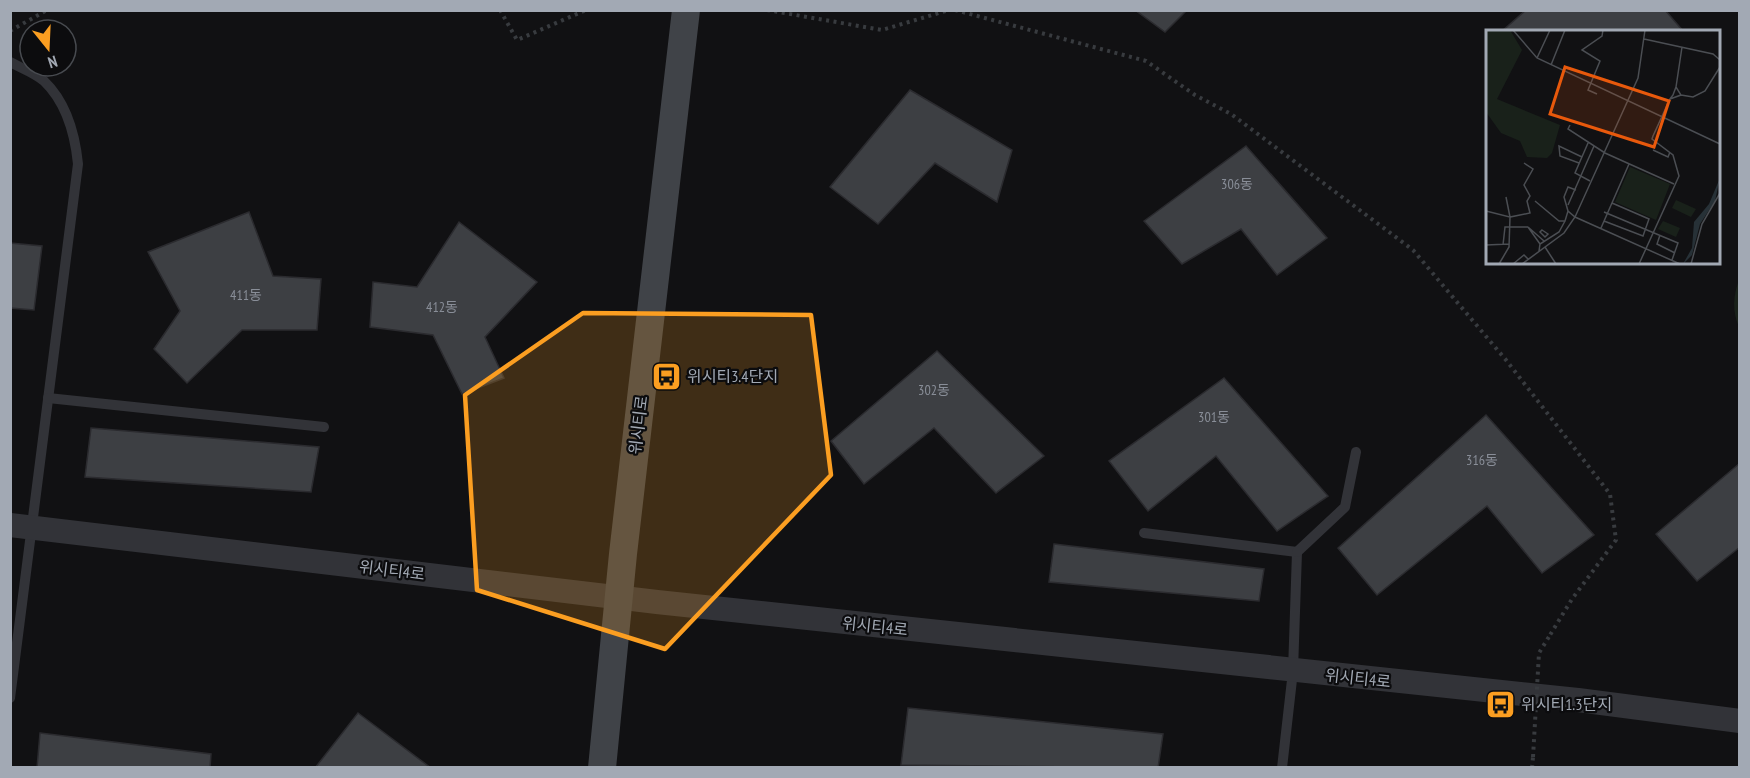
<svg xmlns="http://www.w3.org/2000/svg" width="1750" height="778" font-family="'PT Sans Narrow','Noto Sans KR',sans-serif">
	<rect width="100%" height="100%" fill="#111113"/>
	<path fill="#19211a" d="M1739 280V327C1732 311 1733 296 1739 280Z"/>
	<g fill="#3d3f43" stroke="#2b2b2f" stroke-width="1.5">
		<polygon points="1135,10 1187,10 1165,32"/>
		<polygon points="1526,10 1665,10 1684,32 1501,32"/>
		<polygon points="910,90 1012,150 997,202 935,163 878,224 830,187"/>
		<polygon points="1246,146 1327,238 1277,275 1241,229 1182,264 1144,221"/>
		<polygon points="249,212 273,276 321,279 317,330 242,330 187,383 154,349 180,311 148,252"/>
		<polygon points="459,222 537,282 485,337 504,378 462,394 433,335 370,327 373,282 417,287"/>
		<polygon points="10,243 42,246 34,310 10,308"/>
		<polygon points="937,351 1044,456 996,493 934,428 864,484 831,441"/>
		<polygon points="1224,378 1328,496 1277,531 1216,456 1148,511 1109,461"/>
		<polygon points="1486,415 1594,535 1542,573 1487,506 1377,595 1338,548"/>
		<polygon points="91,428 319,447 311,492 85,477"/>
		<polygon points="1740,463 1740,547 1697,581 1656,534"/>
		<polygon points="1054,544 1264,569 1259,601 1049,582"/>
		<polygon points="908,708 1163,734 1158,768 901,765"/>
		<polygon points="358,713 431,768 315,768"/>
		<polygon points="40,733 211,754 210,768 37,768"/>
	</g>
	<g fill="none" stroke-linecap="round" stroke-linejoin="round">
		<g stroke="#383b3f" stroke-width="4" stroke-dasharray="3 4.5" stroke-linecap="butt">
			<polyline points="500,10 517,40 586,10"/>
			<polyline points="767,10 882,30 949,10"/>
			<polyline points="955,10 1146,61 1195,95 1231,114 1413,250 1506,360 1610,494 1616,540 1572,599 1550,635"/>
			<polyline points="10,31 47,10"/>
			<polyline points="1532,768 1533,757"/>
		</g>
		<g stroke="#323338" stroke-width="10">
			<path d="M10 62C21 68 35 73 44 81 66 102 75 134 78 164L10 698"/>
			<polyline points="48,398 324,427"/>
			<polyline points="1144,533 1297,552 1293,671 1282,768"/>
			<polyline points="1297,552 1345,507 1356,452"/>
		</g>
		<polyline stroke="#323338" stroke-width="24" points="10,525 657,602 1578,700 1740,721"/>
		<polyline stroke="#404348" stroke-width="28" points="602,768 623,554 686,10"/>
		<polyline stroke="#383b3f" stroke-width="4" stroke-dasharray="3 4.5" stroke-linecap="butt" points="1533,757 1539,653 1550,635"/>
	</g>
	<path fill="#fb9e21" fill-opacity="0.2" stroke="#fb9e21" stroke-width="4.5" stroke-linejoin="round" d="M583 313 811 315 831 475 665 649 477 590 465 395Z"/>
	<defs>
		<symbol id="bus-square" viewBox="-11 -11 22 22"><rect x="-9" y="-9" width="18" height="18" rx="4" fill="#fb9e21" stroke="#0c0c0e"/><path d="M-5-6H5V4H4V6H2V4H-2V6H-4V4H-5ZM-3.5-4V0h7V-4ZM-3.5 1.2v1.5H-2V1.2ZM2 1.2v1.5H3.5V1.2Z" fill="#111"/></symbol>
	</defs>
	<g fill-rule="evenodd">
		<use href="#bus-square" x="650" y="360" width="33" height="33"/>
		<use href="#bus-square" x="1484" y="688" width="33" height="33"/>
	</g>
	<g text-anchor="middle" stroke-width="4.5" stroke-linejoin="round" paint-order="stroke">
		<g font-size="14" fill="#898e98">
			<text x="1237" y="189">306동</text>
			<text x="246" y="300">411동</text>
			<text x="442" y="312">412동</text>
			<text x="934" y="395">302동</text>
			<text x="1214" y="422">301동</text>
			<text x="1482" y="465">316동</text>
		</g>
		<g font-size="16" fill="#a2a9b4" stroke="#0c0c0e" text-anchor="start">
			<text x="687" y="382">위시티3.4단지</text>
			<text x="1521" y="710">위시티1.3단지</text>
		</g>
		<g font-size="16" fill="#a2a9b4" stroke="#0c0c0e">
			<text transform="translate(638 425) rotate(-83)" y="6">위시티로</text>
			<text transform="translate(392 570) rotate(7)" y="6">위시티4로</text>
			<text transform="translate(875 626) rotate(6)" y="6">위시티4로</text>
			<text transform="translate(1358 678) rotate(6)" y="6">위시티4로</text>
		</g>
	</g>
	<g transform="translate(1486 30)">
		<rect width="234" height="234" fill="#111113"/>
		<path d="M0 0H24L36 20 11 69 74 95 66 123 61 128 41 127 34 111 15 103 0 82ZM144 137 184 154 170 190 129 172ZM190 170 210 179 205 187 186 178ZM177 191 194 198 190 207 172 199Z" fill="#19211a"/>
		<path d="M234 148 229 171 214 194 206 225 197 234 206 218 208 192 223 174Z" fill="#273137"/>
		<path fill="none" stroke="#4b4e53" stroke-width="1.5" d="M27 0 51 28 234 114M158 9 227 24 234 30M51 28 64 0M65 35 79 0M190 57 196 17M111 64 102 60 114 31 96 20 116 6 117 0M195 65 207 67 219 61 234 37M84 95 82 99 119 123 188 154M102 113 89 143 104 151M167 120 182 127 184 122M93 133 74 126 73 116 96 127M90 160 82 157 78 167 82 181 89 187 194 234M20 167 24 187 44 183 41 171 44 166 38 155 47 139 38 133M49 171 73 191H79L82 181M82 175 108 116M0 181 24 187 23 217 13 234M118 182 192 213 186 230M118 191 157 206 163 189 126 173M42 197 58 211M42 197 54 214M115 198 143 134M56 200 62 204 59 207 54 202ZM174 205 171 214 189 223M0 215 23 214M17 215 19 197H42M59 217 70 234M53 221 54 214 73 202 79 191M27 234 38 225 42 229M36 234 78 203 89 187 152 48 159 0M153 234 193 146 187 125 166 109 167 106 184 69 187 65 190 57 195 65 184 69M205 234 216 194 234 163"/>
		<path fill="#e8590c" fill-opacity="0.15" stroke="#e8590c" stroke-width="3" d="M79 37 183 71 168 117 64 84Z"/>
		<rect width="234" height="234" fill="none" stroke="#a2a9b4" stroke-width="3"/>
	</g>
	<rect width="1750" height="778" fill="none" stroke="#a2a9b4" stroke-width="24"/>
	<g transform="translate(48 48) rotate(162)"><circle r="28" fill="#0c0c0e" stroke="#484b50" stroke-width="1.5"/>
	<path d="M0-4.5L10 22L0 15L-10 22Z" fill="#fb9e21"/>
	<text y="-9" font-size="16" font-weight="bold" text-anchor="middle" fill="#a2a9b4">N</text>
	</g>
</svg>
